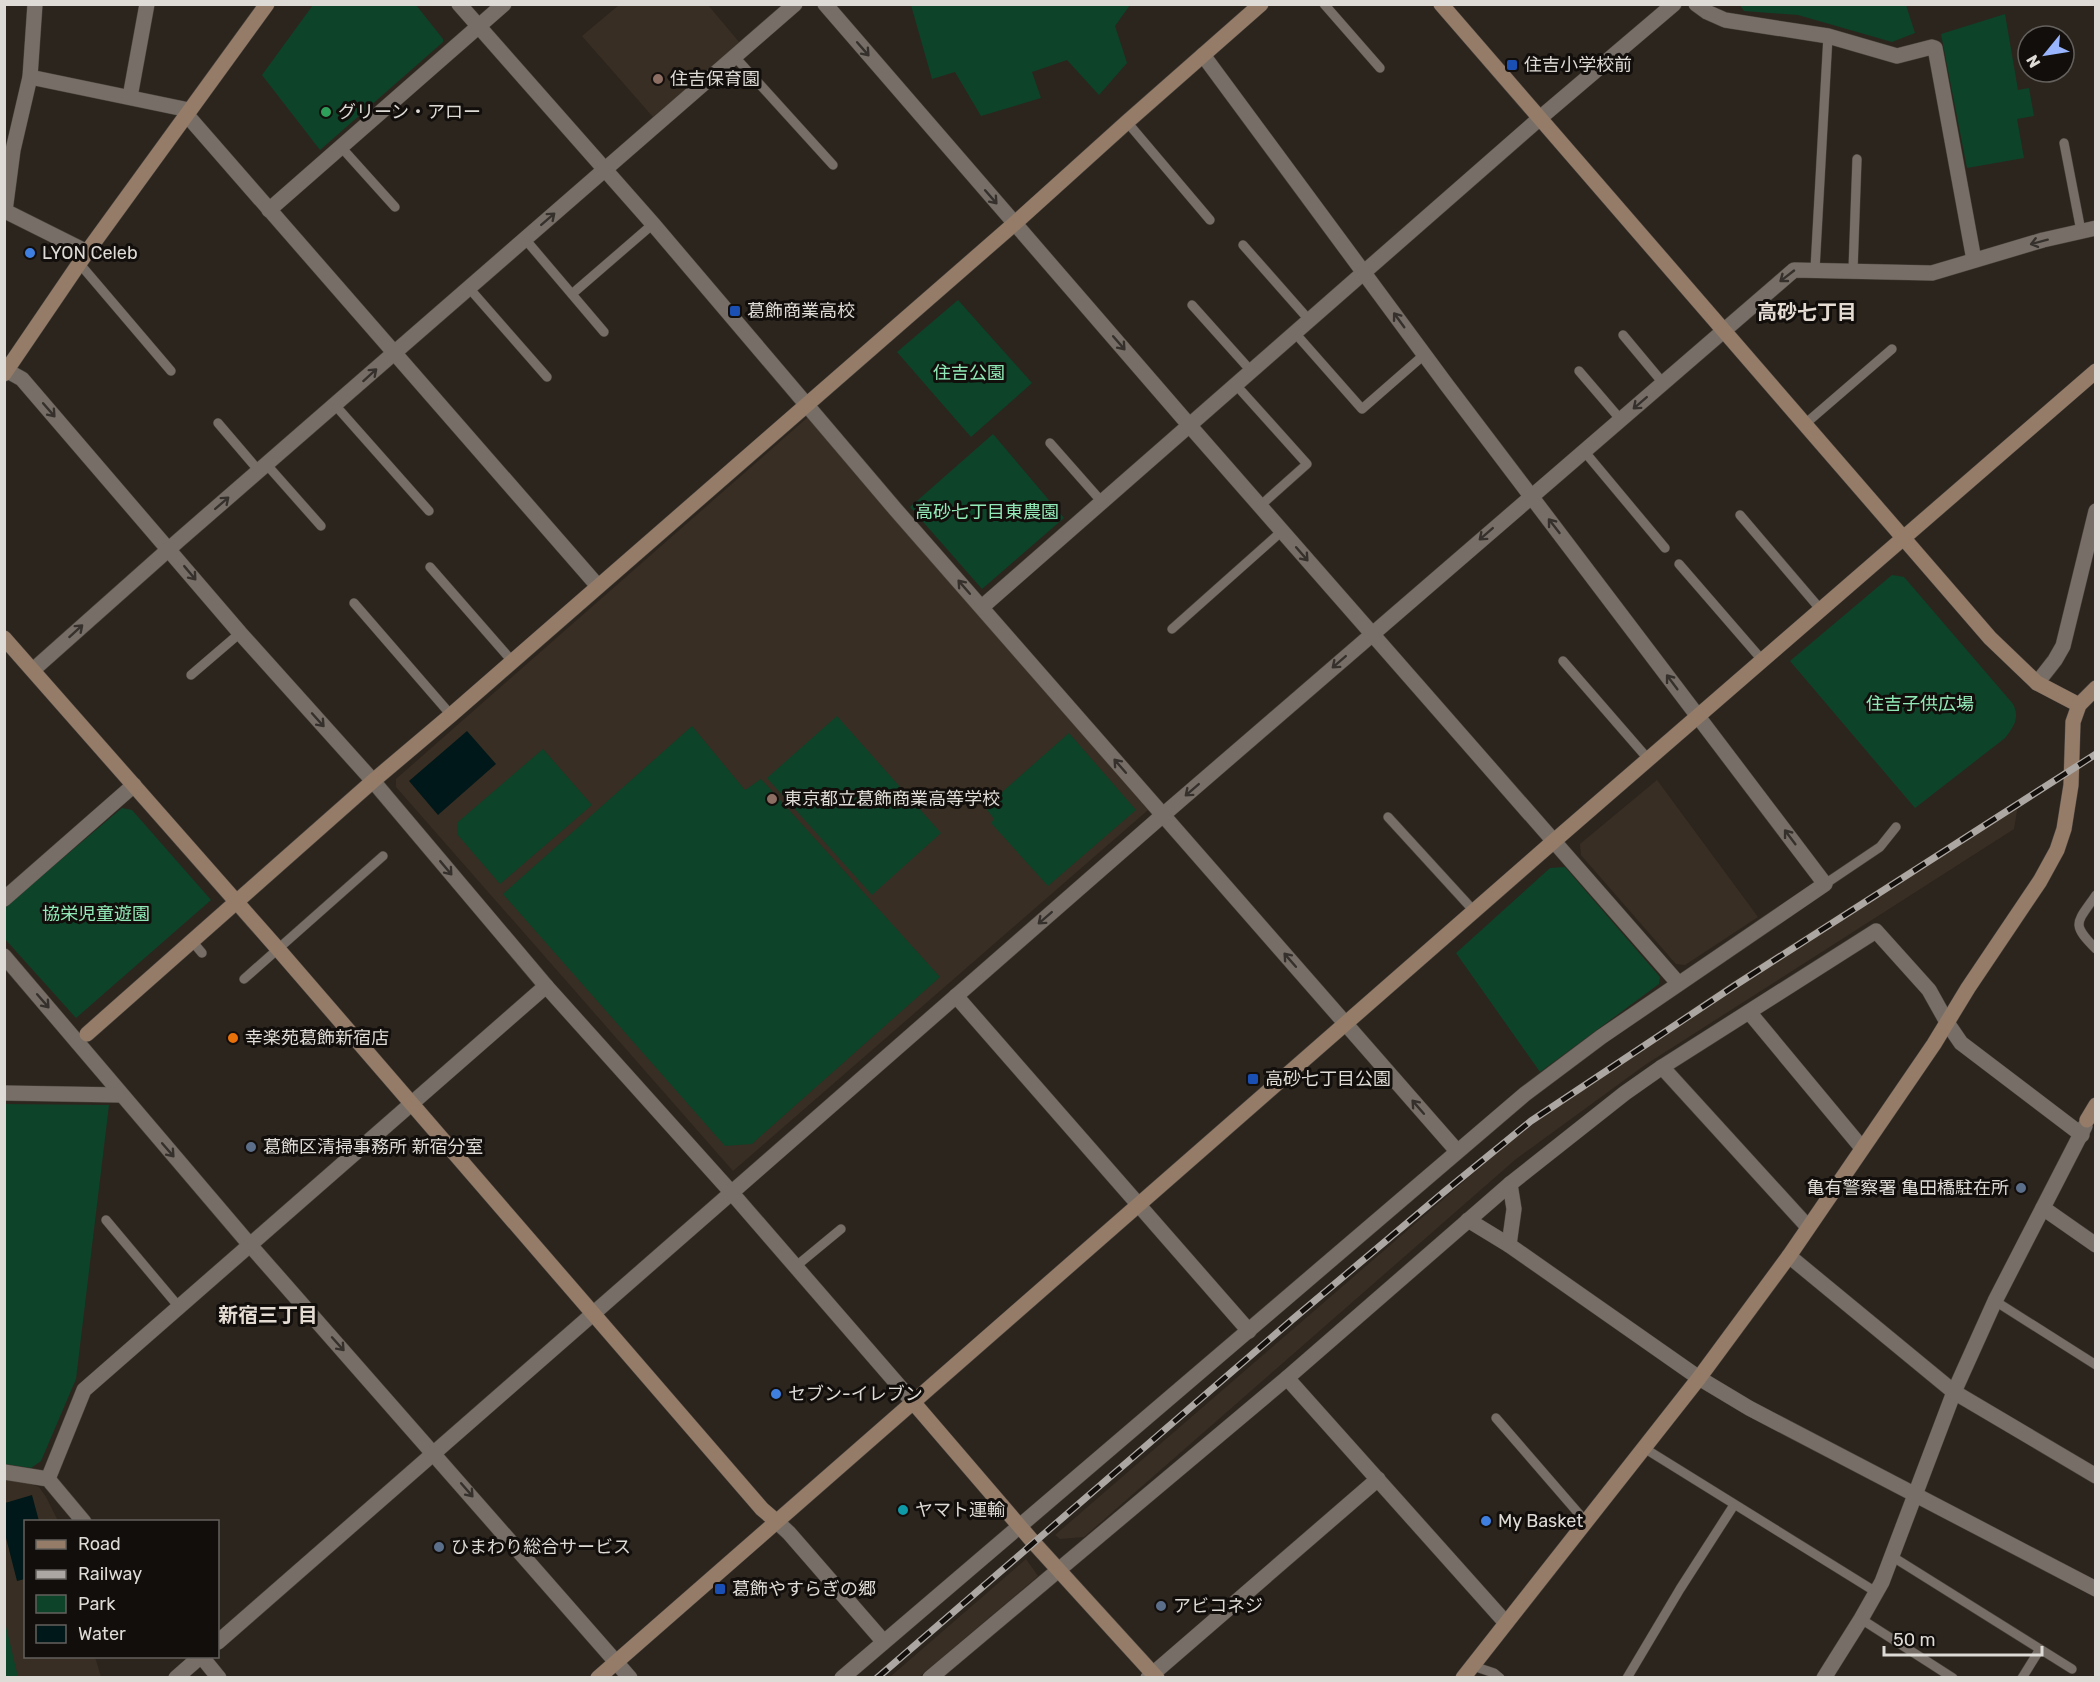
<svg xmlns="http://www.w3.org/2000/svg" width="2100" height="1682" font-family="Rubik,'Noto Sans JP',sans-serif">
	<rect width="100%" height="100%" fill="#2c251e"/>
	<g fill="#392e23">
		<polygon points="708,5 739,42 653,117 582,36 619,5"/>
		<polygon points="808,417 1148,810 733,1171 396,787 396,779"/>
		<polygon points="1657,780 1758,917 1685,965 1676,964 1581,855 1580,844"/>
		<polygon points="2019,799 2014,829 1645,1065 1516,1159 1084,1537 1060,1539 1055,1535 1506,1145 1630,1051 1729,984"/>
		<polygon points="4,1479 26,1482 39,1487 46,1497 58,1521 26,1522 26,1656 95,1657 101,1677 5,1677"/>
		<polygon points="1026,1559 1038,1576 919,1677 890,1677"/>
	</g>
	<g fill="#0d4329">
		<polygon points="313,5 416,5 443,39 443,42 320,150 262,75"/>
		<polygon points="911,5 1130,5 1115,26 1127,63 1099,95 1067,60 1032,72 1041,98 981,116 955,72 932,79"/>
		<polygon points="1740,5 1906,5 1915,33 1892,42 1798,15 1744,11"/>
		<polygon points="2005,14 2018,90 2029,88 2034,116 2017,119 2024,158 1967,168 1941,34"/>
		<polygon points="958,300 1032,383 971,437 897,352"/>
		<polygon points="993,434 1064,518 982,589 910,507"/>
		<path d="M1892 575 1904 577 2013 704C2020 718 2014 726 2005 738L1915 808 1790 661Z"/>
		<polygon points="837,716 941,833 872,895 767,778"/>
		<polygon points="692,726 745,790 761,779 940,977 752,1144 725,1146 503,894"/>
		<polygon points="1069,733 1136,810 1048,886 991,823 994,819 985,807"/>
		<polygon points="543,749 592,805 500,884 457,834 458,822"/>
		<polygon points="122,808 132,810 211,900 76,1018 5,939 5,907"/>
		<polygon points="1565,867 1660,977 1659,984 1540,1072 1456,953 1550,868"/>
		<polygon points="4,1104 109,1105 76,1379 41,1461 31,1468 5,1464"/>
		<polygon points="5,1620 5,1622 18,1677 5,1677"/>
	</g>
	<g fill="#001819">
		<polygon points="467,731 496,764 438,815 409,781"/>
		<polygon points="32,1495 39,1521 26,1522 25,1579 17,1581 5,1534 5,1503"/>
	</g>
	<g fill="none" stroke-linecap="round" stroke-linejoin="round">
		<defs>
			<g id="lane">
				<polyline points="1324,4 1380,68"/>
				<polyline points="735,57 833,165"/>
				<polyline points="1127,122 1210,220"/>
				<polyline points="2064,143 2081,231"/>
				<polyline points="341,147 395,207"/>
				<polyline points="525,239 604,332"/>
				<polyline points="1243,245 1310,321"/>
				<polyline points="79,263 171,371"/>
				<polyline points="1815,269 1828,36"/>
				<polyline points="1853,270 1857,159"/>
				<polyline points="469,288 547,377"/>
				<polyline points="572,294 653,224"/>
				<polyline points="1192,305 1252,372"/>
				<polyline points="1295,333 1362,409 1425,354"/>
				<polyline points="1623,335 1663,383"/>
				<polyline points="1579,371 1621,420"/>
				<polyline points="1236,385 1307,464 1260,506"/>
				<polyline points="335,405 429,511"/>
				<polyline points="218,423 259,471"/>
				<polyline points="1805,424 1892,349"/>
				<polyline points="1050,443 1102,502"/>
				<polyline points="1584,451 1665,548"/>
				<polyline points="267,465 321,526"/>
				<polyline points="1740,515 1821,610"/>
				<polyline points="1679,564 1763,661"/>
				<polyline points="430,567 512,661"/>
				<polyline points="354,603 451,715"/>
				<polyline points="1172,629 1282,531"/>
				<polyline points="1563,661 1649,760"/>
				<polyline points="191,675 240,633"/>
				<polyline points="1388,817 1474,911"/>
				<polyline points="1825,884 1880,847 1896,827"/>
				<path d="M2096 895C2077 923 2070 923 2096 949"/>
				<polyline points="192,941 202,953"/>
				<polyline points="244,979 383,856"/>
				<polyline points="106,1220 179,1307"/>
				<polyline points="795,1267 841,1229"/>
				<polyline points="1995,1301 2096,1365"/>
				<polyline points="1496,1418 1586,1522"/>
				<polyline points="1644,1448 1876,1592"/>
				<polyline points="1893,1557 2040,1649 2022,1678"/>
				<polyline points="1861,1619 1953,1678"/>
				<polyline points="2040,1649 2072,1669"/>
				<polyline points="1473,1666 1494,1673 1500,1678"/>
				<polyline points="1627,1678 1680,1589 1734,1505"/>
			</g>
			<g id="street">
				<polyline points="35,4 30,77 13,150 5,211 87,252"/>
				<polyline points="459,4 653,224 896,510 1457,1151"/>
				<polyline points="825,4 1190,426 1678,983"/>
				<polyline points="1696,4 1707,12 1725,20 1828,36 1897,56 1932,47 1935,48 1974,260"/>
				<polyline points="30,77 189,110"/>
				<polyline points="130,97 147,4"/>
				<polyline points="186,114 597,585"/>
				<polyline points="269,210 504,4"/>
				<polyline points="4,369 22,379 240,633 373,781 546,986 731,1192 913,1402"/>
				<polyline points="982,607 1540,118 1674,4"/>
				<polyline points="33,670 178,541 795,4"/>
				<polyline points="2037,683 2055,660 2063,646 2096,511"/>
				<polyline points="4,899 134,785"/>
				<polyline points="4,956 250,1245 630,1678"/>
				<polyline points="956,996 1249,1331"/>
				<polyline points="1749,1012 1862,1148"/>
				<polyline points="1662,1067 1808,1227"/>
				<polyline points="4,1093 121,1095"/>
				<polyline points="2043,1208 2096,1245"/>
				<polyline points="1468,1220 1509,1245 1699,1378 1749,1408 2096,1589"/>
				<polyline points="1509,1245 1514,1209 1510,1184"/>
				<polyline points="1789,1256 1954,1392 2096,1476"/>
				<polyline points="1287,1378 1506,1623"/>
				<polyline points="4,1472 48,1479 84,1522"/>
				<polyline points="48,1479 84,1390 546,986"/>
				<polyline points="776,1521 789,1533 883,1641"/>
				<polyline points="218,1642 1163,815 1794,270 1932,273 2043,240 2096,228"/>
				<polyline points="201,1656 219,1678"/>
				<polyline points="176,1678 201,1656"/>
				<polyline points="842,1678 1525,1094 1601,1037 1825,884 1446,384 1203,55"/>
				<polyline points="930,1678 1287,1378 1510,1184 1625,1093 1662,1067 1876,931 1929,990 1948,1024 1961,1043 2082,1135"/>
				<polyline points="1148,1678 1378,1479"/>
				<polyline points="1824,1678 1861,1619 1882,1582 1954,1392 1995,1301 2085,1126"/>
			</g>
			<g id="secondary">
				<polyline points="1441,4 1990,638 2037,683 2079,705"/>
				<polyline points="4,374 87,252 267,4"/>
				<polyline points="4,638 278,949 762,1509 776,1521"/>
				<polyline points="87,1034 373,781 451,715 1014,224 1127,122 1261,4"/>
				<polyline points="2087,1120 2096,1105"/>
				<polyline points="913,1402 1034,1543 1157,1678"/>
				<polyline points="598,1678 1554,841 2096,371"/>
				<polyline points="1463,1678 1699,1378 1789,1256 1934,1044 1968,988 2040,881 2057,850 2064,829 2071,785 2073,722 2079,705 2096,688"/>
			</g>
		</defs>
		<use href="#lane" stroke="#49433d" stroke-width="10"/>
		<use href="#street" stroke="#49433d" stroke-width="16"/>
		<use href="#secondary" stroke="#49433d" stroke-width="16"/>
		<use href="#lane" stroke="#776f67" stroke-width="9"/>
		<use href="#street" stroke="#776f67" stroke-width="15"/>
		<use href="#secondary" stroke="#947c69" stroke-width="15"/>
		<defs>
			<polyline id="rail" points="877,1678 1293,1319 1444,1192 1531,1121 1734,986 2096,754"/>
		</defs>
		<use href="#rail" stroke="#aca7a2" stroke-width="7"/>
		<use href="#rail" stroke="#120e0c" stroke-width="4.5" stroke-dasharray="14" stroke-linecap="butt"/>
	</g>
	<defs><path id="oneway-shaft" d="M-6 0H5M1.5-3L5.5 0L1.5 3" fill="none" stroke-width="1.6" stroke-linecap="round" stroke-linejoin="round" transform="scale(1.5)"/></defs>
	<g stroke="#35302c">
		<use href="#oneway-shaft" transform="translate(863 49) rotate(49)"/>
		<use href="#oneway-shaft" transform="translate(991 197) rotate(49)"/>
		<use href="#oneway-shaft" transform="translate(548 219) rotate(-41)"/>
		<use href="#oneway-shaft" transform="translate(2039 242) rotate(165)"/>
		<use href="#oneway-shaft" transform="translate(1787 276) rotate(142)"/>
		<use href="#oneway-shaft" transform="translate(1399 320) rotate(-126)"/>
		<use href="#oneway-shaft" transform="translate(1119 343) rotate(49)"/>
		<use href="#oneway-shaft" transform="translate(370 375) rotate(-42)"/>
		<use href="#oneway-shaft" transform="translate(1640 403) rotate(139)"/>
		<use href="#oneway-shaft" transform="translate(49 410) rotate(49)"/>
		<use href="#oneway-shaft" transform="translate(222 503) rotate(-41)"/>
		<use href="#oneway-shaft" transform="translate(1554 526) rotate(-128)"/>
		<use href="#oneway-shaft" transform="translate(1486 534) rotate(139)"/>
		<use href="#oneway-shaft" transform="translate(1302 554) rotate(49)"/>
		<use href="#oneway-shaft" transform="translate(190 573) rotate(50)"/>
		<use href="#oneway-shaft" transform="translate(964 587) rotate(-131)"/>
		<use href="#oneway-shaft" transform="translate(76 631) rotate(-42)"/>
		<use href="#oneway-shaft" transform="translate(1339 662) rotate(139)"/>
		<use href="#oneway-shaft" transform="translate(1672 682) rotate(-127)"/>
		<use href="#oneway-shaft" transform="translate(318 720) rotate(48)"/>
		<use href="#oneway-shaft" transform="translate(1120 766) rotate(-131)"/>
		<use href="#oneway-shaft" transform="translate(1192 790) rotate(139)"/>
		<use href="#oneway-shaft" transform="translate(1790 837) rotate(-127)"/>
		<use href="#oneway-shaft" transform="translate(446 868) rotate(50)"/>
		<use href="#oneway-shaft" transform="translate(1045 918) rotate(139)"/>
		<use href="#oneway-shaft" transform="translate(1290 960) rotate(-131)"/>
		<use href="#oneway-shaft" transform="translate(43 1001) rotate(49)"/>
		<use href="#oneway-shaft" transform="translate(1418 1107) rotate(-131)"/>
		<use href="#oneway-shaft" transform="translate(168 1150) rotate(49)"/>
		<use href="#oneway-shaft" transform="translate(338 1344) rotate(48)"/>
		<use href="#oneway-shaft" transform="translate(467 1490) rotate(49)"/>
	</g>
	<g fill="#1a4fb4" stroke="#120e0c" stroke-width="2">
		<rect x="1506" y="59" width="12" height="12" rx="3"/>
		<rect x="729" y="305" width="12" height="12" rx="3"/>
		<rect x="1247" y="1073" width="12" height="12" rx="3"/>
		<rect x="714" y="1583" width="12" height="12" rx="3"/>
	</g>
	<g fill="#8d6e63" stroke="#120e0c" stroke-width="2">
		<circle cx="658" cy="79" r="6"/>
		<circle cx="772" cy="799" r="6"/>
	</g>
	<circle fill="#2e9e5b" stroke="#120e0c" stroke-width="2" cx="326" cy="112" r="6"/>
	<g fill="#3f7fe0" stroke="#120e0c" stroke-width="2">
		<circle cx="30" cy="253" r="6"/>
		<circle cx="776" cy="1394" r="6"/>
		<circle cx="1486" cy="1521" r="6"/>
	</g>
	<circle fill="#e8710a" stroke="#120e0c" stroke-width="2" cx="233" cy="1038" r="6"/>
	<g fill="#5c6f8a" stroke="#120e0c" stroke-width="2">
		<circle cx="251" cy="1147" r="6"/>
		<circle cx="2021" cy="1188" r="6"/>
		<circle cx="439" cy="1547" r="6"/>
		<circle cx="1161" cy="1606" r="6"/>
	</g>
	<circle fill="#0f9aa8" stroke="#120e0c" stroke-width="2" cx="903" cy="1510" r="6"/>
	<g text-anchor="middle" stroke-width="6" stroke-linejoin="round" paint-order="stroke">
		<g font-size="18" fill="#dedad5" stroke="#120e0c" text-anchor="start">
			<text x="1524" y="71">住吉小学校前</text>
			<text x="670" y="85">住吉保育園</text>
			<text x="338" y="118">グリーン・アロー</text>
			<text x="42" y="259">LYON Celeb</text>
			<text x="747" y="317">葛飾商業高校</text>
			<text x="784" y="805">東京都立葛飾商業高等学校</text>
			<text x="245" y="1044">幸楽苑葛飾新宿店</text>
			<text x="1265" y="1085">高砂七丁目公園</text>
			<text x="263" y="1153">葛飾区清掃事務所 新宿分室</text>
			<text x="2009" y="1194" text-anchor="end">亀有警察署 亀田橋駐在所</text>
			<text x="788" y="1400">セブン-イレブン</text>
			<text x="915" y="1516">ヤマト運輸</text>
			<text x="1498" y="1527">My Basket</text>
			<text x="451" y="1553">ひまわり総合サービス</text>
			<text x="732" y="1595">葛飾やすらぎの郷</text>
			<text x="1173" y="1612">アビコネジ</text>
		</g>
		<g font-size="18" fill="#90e9b6" stroke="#120e0c">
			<text x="969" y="379">住吉公園</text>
			<text x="987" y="518">高砂七丁目東農園</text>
			<text x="1920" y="710">住吉子供広場</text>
			<text x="96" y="920">協栄児童遊園</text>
		</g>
		<g font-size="20" font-weight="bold" fill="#e4dbd2" stroke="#120e0c">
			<text x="1807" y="319">高砂七丁目</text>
			<text x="268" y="1322">新宿三丁目</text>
		</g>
	</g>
	<rect width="2100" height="1682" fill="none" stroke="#dedad5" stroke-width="12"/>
	<rect x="24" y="1520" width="195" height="138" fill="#120e0c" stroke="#64605c" stroke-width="1.5"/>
	<rect x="36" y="1540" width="30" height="9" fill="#947c69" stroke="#64605c" stroke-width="1.5"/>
	<text x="78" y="1550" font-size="18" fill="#dedad5">Road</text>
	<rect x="36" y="1570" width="30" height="9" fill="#aca7a2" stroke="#64605c" stroke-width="1.5"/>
	<text x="78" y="1580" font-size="18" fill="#dedad5">Railway</text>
	<rect x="36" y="1595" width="30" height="18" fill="#0d4329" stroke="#64605c" stroke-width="1.5"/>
	<text x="78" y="1610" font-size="18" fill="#dedad5">Park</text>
	<rect x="36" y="1625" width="30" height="18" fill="#001819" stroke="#64605c" stroke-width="1.5"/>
	<text x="78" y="1640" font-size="18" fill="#dedad5">Water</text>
	<g transform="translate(2046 54) rotate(240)"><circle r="28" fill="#120e0c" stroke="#64605c" stroke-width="1.5"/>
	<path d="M0-4.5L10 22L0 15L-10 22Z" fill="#98b5fd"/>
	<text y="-9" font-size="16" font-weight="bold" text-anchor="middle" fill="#dedad5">N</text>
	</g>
	<path d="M1884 1646v9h158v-9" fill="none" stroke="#dedad5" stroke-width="3"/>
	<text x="1893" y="1646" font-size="18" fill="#dedad5" stroke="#120e0c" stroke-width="4.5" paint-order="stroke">50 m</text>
</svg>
